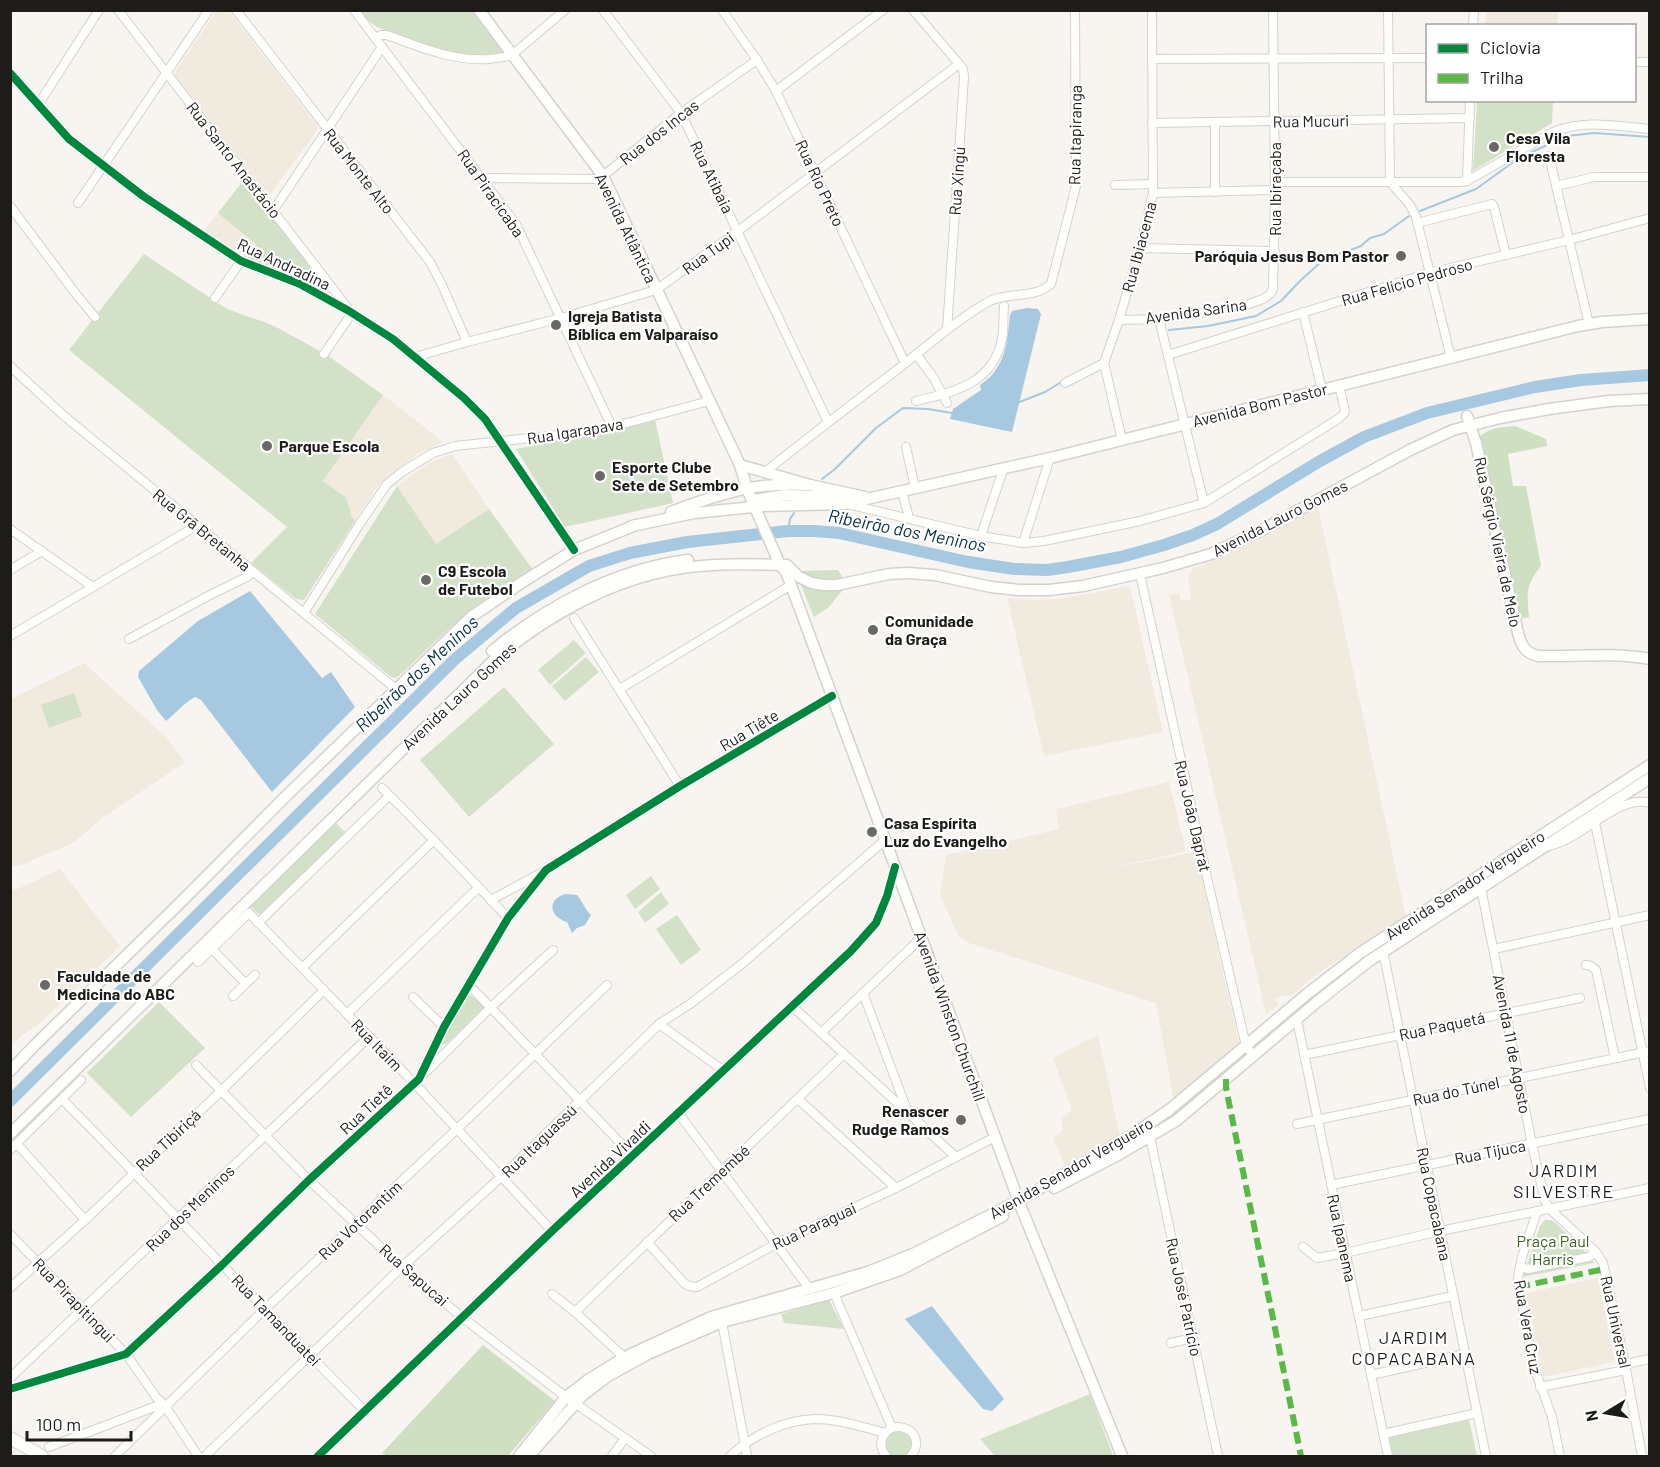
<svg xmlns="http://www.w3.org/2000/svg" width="1660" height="1467" font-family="Barlow,sans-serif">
	<rect width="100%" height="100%" fill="#f8f5f0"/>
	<g fill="#f1eadf">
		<polygon points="217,10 229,11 319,128 269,196 175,75 175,72"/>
		<polygon points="1486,11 1558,11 1557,25 1485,25"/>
		<polygon points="218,213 257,244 248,257 231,248 205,230"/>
		<polygon points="383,395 444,442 419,454 389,475 376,488 355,521 351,515 346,497 323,481"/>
		<polygon points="452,454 489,509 436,544 397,486 429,463"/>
		<polygon points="1318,506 1406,917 1318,973 1296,992 1292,995 1274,998 1279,1005 1266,1014 1169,595 1179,593 1181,601 1191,599 1188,577 1193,568 1203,565 1262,538"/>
		<polygon points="1130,586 1163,732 1044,756 1007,598 1032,600 1058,599"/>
		<polygon points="84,663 166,737 185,762 105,816 73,843 21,865 11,866 11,699"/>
		<polygon points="1169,782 1186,851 1107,869 1196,852 1240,1048 1177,1098 1173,1097 1156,1003 969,943 958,935 940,896 946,855 1059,829 1056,809"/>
		<polygon points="60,869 120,946 39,1024 22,1035 11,1046 11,889 18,889"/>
		<polygon points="1098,1035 1120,1136 1065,1166 1053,1138 1062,1131 1062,1119 1072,1110 1053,1058"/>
		<polygon points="1598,1278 1615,1362 1543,1377 1526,1293"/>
	</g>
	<g fill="#d3e1c8">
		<polygon points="359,11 474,11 503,49 501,54 464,55 432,48 377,27 365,18"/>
		<polygon points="1477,101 1553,101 1552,123 1473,171"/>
		<polygon points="242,182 273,217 315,271 312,278 309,280 246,260 256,244 218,213"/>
		<polygon points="144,254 227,309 267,323 280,329 327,355 383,395 323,481 346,497 351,515 355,521 304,600 296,599 251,563 287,527 69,350"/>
		<polygon points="655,419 673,503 565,527 516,449"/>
		<path d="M397 486 436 544 489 509 533 570C513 582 492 593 474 608 447 628 424 653 399 676L395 678 391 677 315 614Z"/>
		<polygon points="838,570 847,585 828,608 814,617 795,571"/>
		<polygon points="574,640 586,653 550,685 538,670"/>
		<polygon points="586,657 599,672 565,701 552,686"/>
		<polygon points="504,687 554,744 469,817 420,760"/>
		<polygon points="74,693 82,716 49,728 41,705"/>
		<polygon points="335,822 346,833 261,916 250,906"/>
		<polygon points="651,876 660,889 635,909 626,895"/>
		<polygon points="661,892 669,904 645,923 638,912"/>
		<polygon points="677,915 701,950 681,965 656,929"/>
		<polygon points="470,995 486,1007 446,1044 443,1044 441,1040 467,996"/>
		<polygon points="159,1002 205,1048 131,1117 87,1073"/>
		<polygon points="1545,1220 1552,1220 1588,1254 1594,1263 1523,1277 1540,1226"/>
		<polygon points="829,1300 844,1329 784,1323 781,1314"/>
		<polygon points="1090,1394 1113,1456 995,1456 980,1439"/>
		<polygon points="1469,1420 1477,1456 1391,1456 1387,1438"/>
		<polygon points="902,1428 915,1439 910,1456 888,1456 883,1438 886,1433"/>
	</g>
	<g fill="#cfdfc2">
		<path d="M1515 426 1546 439 1547 446 1508 454 1513 486H1526L1541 566C1525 586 1527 593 1529 617L1519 619 1479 437C1489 428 1501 427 1515 426Z"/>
		<polygon points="483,1345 555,1401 508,1456 387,1456 382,1453"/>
	</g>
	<g fill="#a6c8e0">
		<path d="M1027 308 1038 309 1041 314 1012 432 950 419 953 409 981 390 980 385C1006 368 1007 343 1010 315L1012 311Z"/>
		<path d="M250 591 322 678 331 672 355 707 272 792 201 700 195 697C184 703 176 713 166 721L157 710 138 677 139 671 198 621Z"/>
		<path d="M565 894 577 895C583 902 585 910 591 915L585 925 577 928 572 933 567 922C550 917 546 900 565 894Z"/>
		<polygon points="932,1306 1004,1399 992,1411 983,1409 905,1319"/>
	</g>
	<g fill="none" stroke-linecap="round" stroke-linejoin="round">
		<g stroke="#a6c8e0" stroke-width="2">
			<polyline points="1420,211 1476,189 1519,158 1567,136 1594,133 1650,137"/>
			<polyline points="1169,330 1208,326 1256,316 1281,301 1300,281 1322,261 1361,246 1370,238 1384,234 1409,216"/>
			<polyline points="1017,403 1045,392 1063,381"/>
			<polyline points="822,479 835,469 876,428 903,408 928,409 952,413"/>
			<polyline points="788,531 790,519 794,513"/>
		</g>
		<polyline stroke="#a6c8e0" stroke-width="12" points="10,1101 454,660 516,608 589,566 630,553 687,542 788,531 814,531 839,533 968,562 1014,569 1047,570 1068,567 1121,557 1164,545 1193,535 1217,524 1320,461 1364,437 1427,413 1535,387 1581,380 1650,375"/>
		<defs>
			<g id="minor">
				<polyline points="118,10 347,307"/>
				<polyline points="236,10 430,262 442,285 467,342"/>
				<polyline points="354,10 516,224 612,427"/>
				<polyline points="603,10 681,113 828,422"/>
				<polyline points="722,10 757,60 776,91 905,363"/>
				<polyline points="913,10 959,64 963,69 964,77 947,330"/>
				<polyline points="1388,10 1390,182 1410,205 1416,217 1451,358"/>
				<polyline points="1473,26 1474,10"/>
				<path d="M375 38 381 35H387C420 47 451 61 488 59 496 58 504 58 512 55L565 10"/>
				<polyline points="1152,59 1428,58"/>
				<polyline points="1634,62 1650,62"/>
				<polyline points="10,73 69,139 143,196 241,261 300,284 349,311 393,339 464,398 485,419 574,550"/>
				<polyline points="776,91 883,10"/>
				<polyline points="38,105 99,10"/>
				<polyline points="1152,123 1470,118"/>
				<polyline points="1549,156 1589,324"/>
				<polyline points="482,178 598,179 603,176 681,113 757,60"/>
				<polyline points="1467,181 1470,100"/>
				<path d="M1275 182H1459L1467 181 1553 132C1585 119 1616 126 1650 129"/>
				<polyline points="1115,185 1153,184"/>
				<polyline points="1556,186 1594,177 1650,177"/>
				<polyline points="1215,192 1215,122"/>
				<polyline points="1153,193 1275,190"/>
				<polyline points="78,203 209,10"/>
				<polyline points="10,206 76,294 95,317"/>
				<polyline points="273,211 382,47"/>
				<polyline points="1417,223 1492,204 1494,207 1506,255"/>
				<polyline points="1140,248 1275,251"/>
				<path d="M308 287C316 282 319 276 316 266"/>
				<polyline points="215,298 241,261"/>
				<polyline points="1303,312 1322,390"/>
				<polyline points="1159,319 1204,503"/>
				<polyline points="1119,320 1159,319 1240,307 1263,299 1270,294 1273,289 1275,190 1273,10"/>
				<polyline points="324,354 352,313"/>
				<polyline points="916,354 933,377 947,403"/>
				<polyline points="1168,355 1429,273 1569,240 1650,218"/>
				<polyline points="415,357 467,342 561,318 656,290 738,231 959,64"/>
				<polyline points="1104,363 1122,440"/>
				<polyline points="10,366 63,415 396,689"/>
				<polyline points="1065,383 1104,363 1119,320 1140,248 1153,193 1152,10"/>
				<path d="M916 401C954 392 993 384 1002 339 1004 329 1003 317 1004 306"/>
				<polyline points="906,447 915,488"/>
				<path d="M765 472C810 436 856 401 902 366 929 344 956 321 986 303 1006 291 1033 300 1051 284L1076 186 1075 10"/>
				<polyline points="902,491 909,518"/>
				<polyline points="847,504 981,536 1023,543 1044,541 1140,521 1204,503 1338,419 1344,414 1345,411 1339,385"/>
				<polyline points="10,529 93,587"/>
				<polyline points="981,536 1003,470"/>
				<polyline points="1023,543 1050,458"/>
				<polyline points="10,570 42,551"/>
				<polyline points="1140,574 1209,886 1246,1046 1253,1055"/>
				<polyline points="304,613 359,525 387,484 402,472 433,453 455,446 587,432 612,427 709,401"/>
				<polyline points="574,618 680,786"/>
				<polyline points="10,636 196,526"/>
				<polyline points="129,639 208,596 247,577 253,571"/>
				<polyline points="620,689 791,585"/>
				<path d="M382 788C425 830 466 874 508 918"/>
				<polyline points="1595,823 1650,1088"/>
				<path d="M1548 846C1582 840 1617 794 1650 803"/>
				<polyline points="1479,885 1481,888 1532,1144 1545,1201 1550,1209 1596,1252 1603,1263 1625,1364 1642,1456"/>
				<polyline points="491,900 543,872"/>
				<polyline points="258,923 389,796"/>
				<polyline points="212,949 246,984"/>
				<polyline points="1494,949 1650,915"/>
				<polyline points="1383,951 1486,1456"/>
				<polyline points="198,962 249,913 414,1083 552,1231"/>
				<polyline points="1586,965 1591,966 1596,970 1615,1058"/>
				<polyline points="302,968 434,840"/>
				<polyline points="469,985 633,1156"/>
				<polyline points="863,993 907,1110"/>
				<polyline points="233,996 255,975"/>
				<polyline points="413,997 444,1027"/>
				<polyline points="792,1006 956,1157"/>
				<polyline points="347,1014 478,888"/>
				<polyline points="1297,1020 1388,1456"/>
				<polyline points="659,1024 724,1071"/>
				<polyline points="821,1033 921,938"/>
				<polyline points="1304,1055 1580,998"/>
				<polyline points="196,1065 309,1180 402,1267 463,1318 566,1397 651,1456"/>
				<polyline points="424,1074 491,1007 553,950"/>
				<path d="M62 1099C164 1202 262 1309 365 1411"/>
				<polyline points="798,1099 896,1188"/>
				<polyline points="679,1114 809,1288"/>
				<polyline points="1297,1124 1650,1051"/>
				<polyline points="1150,1137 1218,1456"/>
				<polyline points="17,1144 85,1220"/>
				<polyline points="10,1150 81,1080"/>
				<polyline points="1331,1185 1650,1119"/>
				<path d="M1537 1211C1531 1232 1516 1266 1518 1287L1536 1373 1552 1417 1560 1456"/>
				<polyline points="10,1234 126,1354 156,1397 165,1406 198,1456"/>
				<polyline points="647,1242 684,1283 689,1286 697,1287 776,1244 896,1188 995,1137"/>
				<polyline points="1303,1247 1317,1258 1345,1253 1440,1231 1650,1188"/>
				<polyline points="1520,1267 1528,1269 1589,1257 1596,1252"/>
				<polyline points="10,1288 85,1220 221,1091 324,990"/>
				<polyline points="834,1293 892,1428"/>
				<polyline points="552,1294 575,1312 628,1361"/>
				<polyline points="575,1312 843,1055"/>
				<polyline points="1359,1316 1453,1296"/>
				<polyline points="722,1322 747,1456"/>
				<polyline points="1171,1343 1193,1338"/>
				<polyline points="1625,1364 1650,1359"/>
				<polyline points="1371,1375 1465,1354"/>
				<polyline points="10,1378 369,1037"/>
				<polyline points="1540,1387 1626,1370"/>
				<polyline points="10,1389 126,1354 222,1265 309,1180 419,1079 444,1027 508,918 546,870 680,786 832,696"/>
				<polyline points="1383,1434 1477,1413"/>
				<polyline points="49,1447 162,1404"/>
				<polyline points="115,1456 264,1310 456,1130 607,985"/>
				<polyline points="205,1456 402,1267 501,1177 650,1033 659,1024 690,1004 743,963 885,840"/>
				<polyline points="318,1456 552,1231 851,951 876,923 887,896 895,867"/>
				<polyline points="612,1456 625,1438"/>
				<path d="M730 1456C753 1435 784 1420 815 1419 839 1419 863 1427 885 1433"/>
				<path d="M886 1456C882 1451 880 1445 882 1439 891 1414 930 1432 911 1456"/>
			</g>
			<g id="major">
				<polyline points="479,10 603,176 740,465 747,489 780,565 786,572 791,585 1021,1207 1122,1456"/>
				<path d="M1467 416 1476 443 1518 633C1521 645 1525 653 1538 656 1575 657 1612 652 1650 659"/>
				<polyline points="740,465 810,485 865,497"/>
				<polyline points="753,500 785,495 840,497"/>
				<path d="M671 512C697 502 735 489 763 486 779 484 794 484 810 485"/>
				<polyline points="632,526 694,513 763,506 844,504 871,498 1050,458 1578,326 1602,322 1650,319"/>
				<path d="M492 651C547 606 616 569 688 560"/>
				<polyline points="10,1071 35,1045 185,898 283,799 471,617 524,581 574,550 636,525"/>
				<path d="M10 1134 496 658C547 616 610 580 676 569 712 563 751 564 787 565L799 577 812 583 824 585H837L889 574 907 573 935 575 991 587 1019 590H1049L1083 586 1163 568 1211 554 1262 530 1410 450 1453 430 1500 418 1549 409 1609 401 1650 399"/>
				<polyline points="1054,1188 1118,1155 1176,1121 1317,1002 1369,961 1650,778"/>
				<polyline points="519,1456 566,1397 588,1380 625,1357 711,1317 868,1272 913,1254 1018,1201 1132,1135 1169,1110 1307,994 1360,953 1650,765"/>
				<polyline points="529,1456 583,1395 608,1376 648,1354 722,1322 834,1293 900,1270 1003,1216"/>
			</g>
			<polyline id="highway" points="10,1438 42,1456"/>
		</defs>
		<use href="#minor" stroke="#d4d2ce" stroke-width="10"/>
		<use href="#major" stroke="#d4d2ce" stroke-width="13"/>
		<use href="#highway" stroke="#d4d2ce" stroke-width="14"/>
		<use href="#minor" stroke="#fefefd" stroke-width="8"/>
		<use href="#major" stroke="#fefefd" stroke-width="10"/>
		<use href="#highway" stroke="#fefefd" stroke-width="12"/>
		<g stroke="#58b947" stroke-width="6" stroke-dasharray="12 6" stroke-linecap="butt">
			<polyline points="1226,1079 1226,1088 1301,1456"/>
			<polyline points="1518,1287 1605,1269"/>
		</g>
		<defs>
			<g id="cycleway">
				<polyline points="10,73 69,139 143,196 241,261 300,284 349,311 393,339 464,398 485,419 574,550"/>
				<polyline points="10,1389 126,1354 222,1265 309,1180 419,1079 444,1027 508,918 546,870 680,786 832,696"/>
				<polyline points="318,1456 552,1231 851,951 876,923 887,896 895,867"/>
			</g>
		</defs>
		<use href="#cycleway" stroke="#fff" stroke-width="11"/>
		<use href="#cycleway" stroke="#00873e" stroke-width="8"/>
	</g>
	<g fill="#6a6864" stroke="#fff" stroke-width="2">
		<circle cx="1494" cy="147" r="6"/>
		<circle cx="1401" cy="256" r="6"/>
		<circle cx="556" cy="325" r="6"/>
		<circle cx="267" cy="446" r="6"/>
		<circle cx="600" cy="476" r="6"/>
		<circle cx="426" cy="580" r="6"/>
		<circle cx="873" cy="630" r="6"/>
		<circle cx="872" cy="832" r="6"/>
		<circle cx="45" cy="985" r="6"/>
		<circle cx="961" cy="1120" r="6"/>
	</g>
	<g text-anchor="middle" stroke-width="4.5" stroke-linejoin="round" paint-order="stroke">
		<g font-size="16" fill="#1e1c19" stroke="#fff">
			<text transform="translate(1311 121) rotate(-1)" y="6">Rua Mucuri</text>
			<text transform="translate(659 132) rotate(-38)" y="6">Rua dos Incas</text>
			<text transform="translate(1075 135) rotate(-89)" y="6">Rua Itapiranga</text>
			<text transform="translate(234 160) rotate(52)" y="6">Rua Santo Anastácio</text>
			<text transform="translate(359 171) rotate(52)" y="6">Rua Monte Alto</text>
			<text transform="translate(712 177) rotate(64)" y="6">Rua Atibaia</text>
			<text transform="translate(957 181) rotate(-86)" y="6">Rua Xingú</text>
			<text transform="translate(820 183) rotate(65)" y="6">Rua Rio Preto</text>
			<text transform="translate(1275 189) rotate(-90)" y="6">Rua Ibiraçaba</text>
			<text transform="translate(491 193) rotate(55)" y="6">Rua Piracicaba</text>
			<text transform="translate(626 228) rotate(64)" y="6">Avenida Atlântica</text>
			<text transform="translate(1139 247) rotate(-75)" y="6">Rua Ibiacema</text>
			<text transform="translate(708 253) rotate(-36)" y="6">Rua Tupi</text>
			<text transform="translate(284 264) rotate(25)" y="6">Rua Andradina</text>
			<text transform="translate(1407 282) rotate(-16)" y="6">Rua Felício Pedroso</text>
			<text transform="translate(1196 311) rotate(-8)" y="6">Avenida Sarina</text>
			<text transform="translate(1260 405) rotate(-14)" y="6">Avenida Bom Pastor</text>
			<text transform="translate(575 431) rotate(-9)" y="6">Rua Igarapava</text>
			<text transform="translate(1280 518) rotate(-27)" y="6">Avenida Lauro Gomes</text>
			<text transform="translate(202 530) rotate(39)" y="6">Rua Grã Bretanha</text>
			<text transform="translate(1498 542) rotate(78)" y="6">Rua Sérgio Vieira de Melo</text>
			<text transform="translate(459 696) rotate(-43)" y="6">Avenida Lauro Gomes</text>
			<text transform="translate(749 730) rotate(-31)" y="6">Rua Tiête</text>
			<text transform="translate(1193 816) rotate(77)" y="6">Rua João Daprat</text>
			<text transform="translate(1465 885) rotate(-33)" y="6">Avenida Senador Vergueiro</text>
			<text transform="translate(950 1016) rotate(70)" y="6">Avenida Winston Churchill</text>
			<text transform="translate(1442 1026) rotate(-12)" y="6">Rua Paquetá</text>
			<text transform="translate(1512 1044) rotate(79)" y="6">Avenida 11 de Agosto</text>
			<text transform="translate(377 1045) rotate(46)" y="6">Rua Itaim</text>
			<text transform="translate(1456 1091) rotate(-12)" y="6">Rua do Túnel</text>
			<text transform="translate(366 1109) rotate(-43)" y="6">Rua Tietê</text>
			<text transform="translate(168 1140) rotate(-43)" y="6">Rua Tibiriçá</text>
			<text transform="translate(539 1141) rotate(-44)" y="6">Rua Itaguassú</text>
			<text transform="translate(1490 1152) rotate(-11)" y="6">Rua Tijuca</text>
			<text transform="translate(610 1159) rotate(-43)" y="6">Avenida Vivaldi</text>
			<text transform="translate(1071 1168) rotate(-30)" y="6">Avenida Senador Vergueiro</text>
			<text transform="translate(709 1183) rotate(-43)" y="6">Rua Tremembé</text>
			<text transform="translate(1434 1204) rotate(78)" y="6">Rua Copacabana</text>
			<text transform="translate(190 1208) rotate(-44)" y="6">Rua dos Meninos</text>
			<text transform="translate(360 1220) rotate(-43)" y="6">Rua Votorantim</text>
			<text transform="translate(814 1226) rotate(-25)" y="6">Rua Paraguai</text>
			<text transform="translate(1342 1238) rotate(78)" y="6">Rua Ipanema</text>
			<text transform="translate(414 1275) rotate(41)" y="6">Rua Sapucai</text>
			<text transform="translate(1184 1297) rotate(78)" y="6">Rua José Patrício</text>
			<text transform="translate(74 1300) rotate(46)" y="6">Rua Pirapitingui</text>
			<text transform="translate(276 1320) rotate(46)" y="6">Rua Tamanduateí</text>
			<text transform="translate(1616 1322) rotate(78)" y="6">Rua Universal</text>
			<text transform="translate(1528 1327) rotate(80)" y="6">Rua Vera Cruz</text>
		</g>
		<g font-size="16" font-weight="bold" fill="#1e1c19" stroke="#fff" text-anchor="start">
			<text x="1506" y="144">Cesa Vila<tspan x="1506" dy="18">Floresta</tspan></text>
			<text x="1389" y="262" text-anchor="end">Paróquia Jesus Bom Pastor</text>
			<text x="568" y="322">Igreja Batista<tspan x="568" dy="18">Bíblica em Valparaíso</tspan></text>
			<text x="279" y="452">Parque Escola</text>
			<text x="612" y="473">Esporte Clube<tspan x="612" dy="18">Sete de Setembro</tspan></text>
			<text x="438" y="577">C9 Escola<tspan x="438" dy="18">de Futebol</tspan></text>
			<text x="885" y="627">Comunidade<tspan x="885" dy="18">da Graça</tspan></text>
			<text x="884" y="829">Casa Espírita<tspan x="884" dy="18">Luz do Evangelho</tspan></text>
			<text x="57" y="982">Faculdade de<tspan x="57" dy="18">Medicina do ABC</tspan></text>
			<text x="949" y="1117" text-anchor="end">Renascer<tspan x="949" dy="18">Rudge Ramos</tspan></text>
		</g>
		<g font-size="16" fill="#3a6120" stroke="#fff">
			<text x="1553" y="1247">Praça Paul<tspan x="1553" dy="18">Harris</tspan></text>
		</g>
		<g font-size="18" font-style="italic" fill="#063048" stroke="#fff">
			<text transform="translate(907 531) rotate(11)" y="6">Ribeirão dos Meninos</text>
			<text transform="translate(417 674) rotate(-43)" y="6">Ribeirão dos Meninos</text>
		</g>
		<g font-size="18" letter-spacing="1.5" fill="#1e1c19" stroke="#fff">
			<text x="1564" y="1177">JARDIM<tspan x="1564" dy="21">SILVESTRE</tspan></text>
			<text x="1414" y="1344">JARDIM<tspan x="1414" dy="21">COPACABANA</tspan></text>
		</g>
	</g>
	<rect width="1660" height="1467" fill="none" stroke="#1e1c19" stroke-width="24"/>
	<rect x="1426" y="24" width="210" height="78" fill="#ffffff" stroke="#a5a4a3" stroke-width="1.5"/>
	<rect x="1438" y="44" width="30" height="9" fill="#00873e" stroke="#a5a4a3" stroke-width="1.5"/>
	<text x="1480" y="54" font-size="18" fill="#1e1c19">Ciclovia</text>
	<rect x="1438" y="74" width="30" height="9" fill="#58b947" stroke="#a5a4a3" stroke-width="1.5"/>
	<text x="1480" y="84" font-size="18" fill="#1e1c19">Trilha</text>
	<g transform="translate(1606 1413) rotate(259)" stroke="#ffffff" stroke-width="4.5" paint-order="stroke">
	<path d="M0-4.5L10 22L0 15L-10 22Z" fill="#1e1c19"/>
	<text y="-9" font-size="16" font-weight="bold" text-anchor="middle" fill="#1e1c19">N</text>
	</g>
	<path d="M27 1431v9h104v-9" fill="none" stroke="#1e1c19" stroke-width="3"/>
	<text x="36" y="1431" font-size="18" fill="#1e1c19" stroke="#ffffff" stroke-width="4.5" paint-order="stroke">100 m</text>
</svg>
